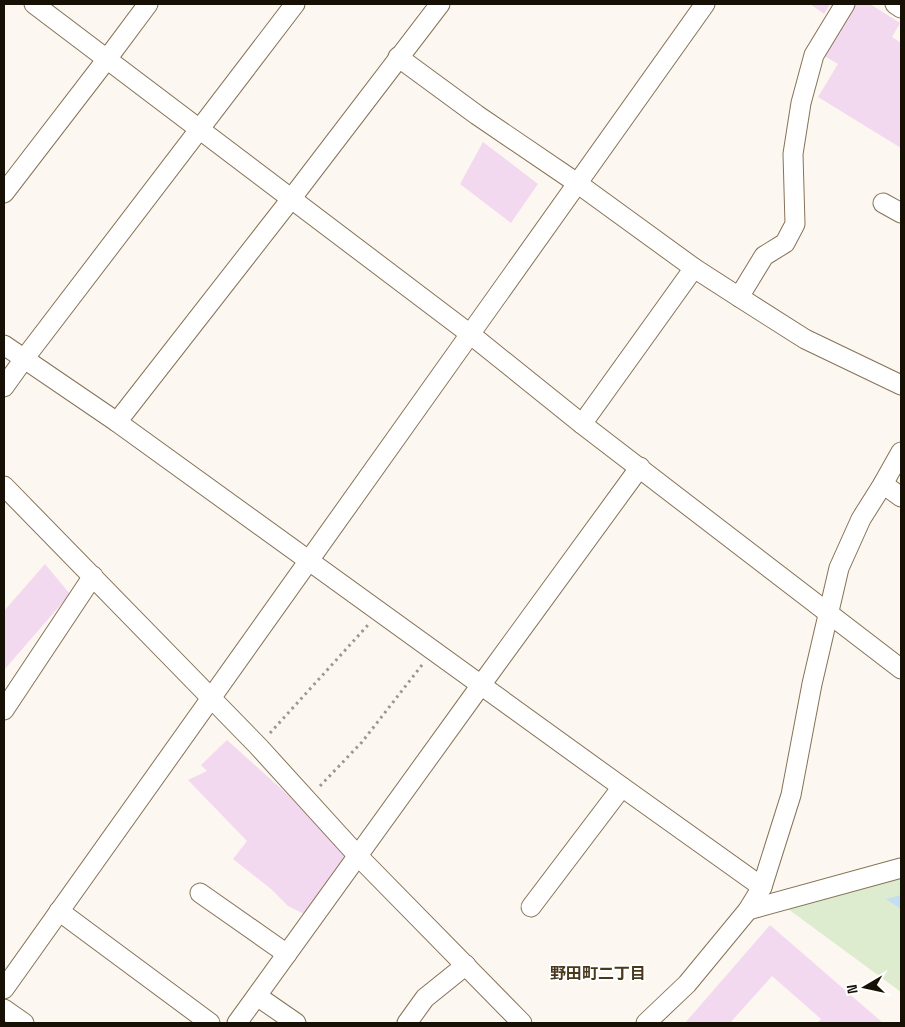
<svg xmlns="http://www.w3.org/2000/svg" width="905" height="1027" font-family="'Space Grotesk','Noto Sans JP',sans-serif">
	<rect width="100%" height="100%" fill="#fcf7f1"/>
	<polygon fill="#ddebce" points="901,873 901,992 784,906"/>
	<polygon fill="#c3ddf3" points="901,895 901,909 886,899"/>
	<g fill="#f3d9ef">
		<polygon points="810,4 830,4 824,14"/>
		<polygon points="851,4 870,4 900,23 892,37 901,43 901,148 818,97 838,64 821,54"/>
		<polygon points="483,142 538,184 511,223 460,184"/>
		<polygon points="45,564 70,594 4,670 4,611"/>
		<polygon points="227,740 288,795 347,858 310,917 288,906 271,889 233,859 247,841 188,780 207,771 201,765"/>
		<polygon points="770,925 883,1023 817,1023 821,1019 772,976 730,1023 685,1023"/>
	</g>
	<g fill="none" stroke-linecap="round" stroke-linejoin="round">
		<defs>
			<g id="minor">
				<polyline points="34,4 470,334 582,424 901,669"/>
				<polyline points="895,4 901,8"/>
				<polyline points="398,57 477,115 577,183 694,268 739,297 805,339 901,385"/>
				<polyline points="4,193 107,59 148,4"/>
				<polyline points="883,203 901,213"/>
				<polyline points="739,297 764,256 785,243 795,224 793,154 801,103 814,55 845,4"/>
				<polyline points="4,345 117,422 622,787 762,887"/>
				<polyline points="4,387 24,359 295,4"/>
				<polyline points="117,422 291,199 440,4"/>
				<polyline points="582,424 694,268"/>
				<polyline points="883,484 901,497"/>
				<polyline points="4,486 258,746 358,856 522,1023"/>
				<polyline points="4,710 93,576"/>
				<polyline points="200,893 287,954"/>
				<polyline points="531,907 622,787"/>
				<polyline points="748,910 901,868"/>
				<polyline points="59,911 210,1023"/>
				<polyline points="4,989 705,4"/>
				<polyline points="257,996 296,1023"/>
				<polyline points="4,1009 24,1023"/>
				<polyline points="237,1023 481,685 640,467"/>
				<polyline points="407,1023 425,998 466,965"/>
				<polyline points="646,1023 687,984 748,910 762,887 791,795 812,684 839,568 861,519 883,484 901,452"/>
			</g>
		</defs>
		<use href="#minor" stroke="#877356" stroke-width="21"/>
		<g stroke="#9c968e" stroke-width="3" stroke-dasharray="2.5 4" stroke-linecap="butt">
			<polyline points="270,733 368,625"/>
			<polyline points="320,786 362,742 422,665"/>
		</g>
		<use href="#minor" stroke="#fff" stroke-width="19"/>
	</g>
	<g text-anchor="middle" stroke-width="4" stroke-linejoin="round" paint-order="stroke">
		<g font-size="16" font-weight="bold" fill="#4a381c" stroke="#fff">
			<text x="598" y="979">野田町二丁目</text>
		</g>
	</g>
	<rect width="905" height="1027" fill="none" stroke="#171005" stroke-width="10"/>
	<g transform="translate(865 987) rotate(261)" stroke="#ffffff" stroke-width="4" paint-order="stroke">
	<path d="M0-4L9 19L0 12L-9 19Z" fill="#171005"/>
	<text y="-8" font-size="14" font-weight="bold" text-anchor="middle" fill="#171005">N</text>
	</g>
</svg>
